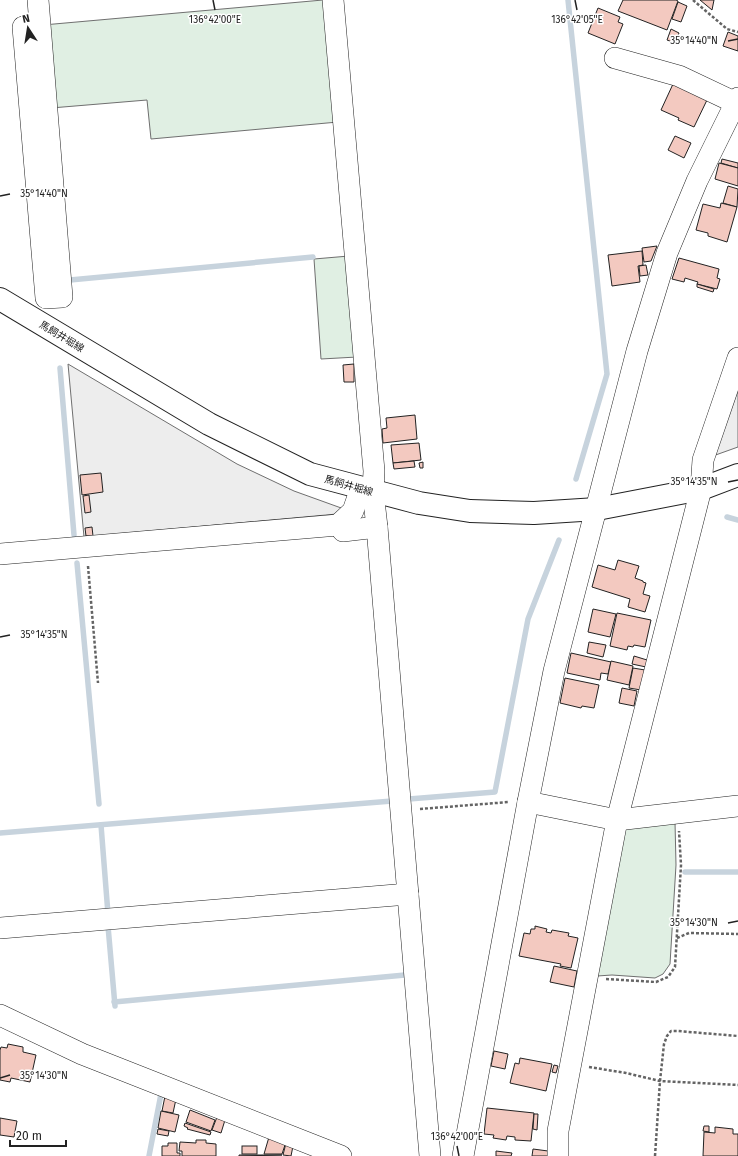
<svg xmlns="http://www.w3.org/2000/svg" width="738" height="1156" font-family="'Fira Sans','Noto Sans JP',sans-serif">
	<rect width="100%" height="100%" fill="#fff"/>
	<g fill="#e0efe3" stroke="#6f6f6f">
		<polygon points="323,0 338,122 151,139 147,100 51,108 43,25"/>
		<polygon points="349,256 357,357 321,359 314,259"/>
		<polygon points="675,822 676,865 670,964 663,974 655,978 612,975 597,976 623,830 628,826"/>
	</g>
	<g fill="#ededed" stroke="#6f6f6f">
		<polygon points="68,364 237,464 294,491 344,509 337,514 84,537"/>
		<polygon points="738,378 738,447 710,457"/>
	</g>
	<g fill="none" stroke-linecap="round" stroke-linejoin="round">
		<g stroke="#c7d3dd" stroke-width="5.5">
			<polyline points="568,0 607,374 576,479"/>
			<polyline points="70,280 313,257"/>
			<polyline points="60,368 74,535"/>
			<polyline points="727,517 738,520"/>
			<polyline points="77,563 99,804"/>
			<polyline points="409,799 495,792 528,619 559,540"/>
			<polyline points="101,825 108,914"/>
			<polyline points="0,833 392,801"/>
			<polyline points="685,872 738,872"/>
			<polyline points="108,926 115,1006"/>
			<polyline points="114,1002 405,975"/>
			<polyline points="149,1156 161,1094"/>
		</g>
	</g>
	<g fill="#f3c9c0" stroke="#222">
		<polygon points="623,0 676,0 678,1 667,30 618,11"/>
		<polygon points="700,0 714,0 712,10"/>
		<polygon points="678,2 687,6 681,22 672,19"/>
		<polygon points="598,8 620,17 618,22 623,24 615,44 588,33"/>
		<polygon points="671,29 679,33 675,43 667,40"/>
		<polygon points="728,32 738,36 738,51 723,46"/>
		<polygon points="673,84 707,100 694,127 678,120 679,118 661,110"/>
		<polygon points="675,136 691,143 684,158 668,150"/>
		<polygon points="722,159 738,163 738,168 721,163"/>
		<polygon points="719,163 738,168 738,186 715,179"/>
		<polygon points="728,186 738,189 737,207 723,203"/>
		<polygon points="721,203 737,207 727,242 708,236 708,233 696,230 703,204 720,208"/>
		<polygon points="657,246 651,261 644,262 642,248"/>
		<polygon points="642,251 643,265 638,266 640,282 612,286 608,255"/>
		<polygon points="679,258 719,269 717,278 720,279 717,289 697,284 698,282 685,278 684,282 672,279"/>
		<polygon points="646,265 648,275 640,276 639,266"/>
		<polygon points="697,284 714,289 713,292 697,287"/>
		<polygon points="354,364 354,382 344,382 343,365"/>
		<polygon points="415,415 417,439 383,443 382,429 387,428 386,418"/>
		<polygon points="419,443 421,460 393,463 391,445"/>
		<polygon points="414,461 415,467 394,469 393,463"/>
		<polygon points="423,462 423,468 420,468 419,463"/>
		<polygon points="101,473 103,492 82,495 80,475"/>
		<polygon points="89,495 91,512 85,513 83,496"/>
		<polygon points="92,527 93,536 86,536 85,528"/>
		<polygon points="618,560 639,566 635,578 643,581 643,582 646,583 643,594 650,596 645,612 628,607 630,599 592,587 598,565 615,570"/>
		<polygon points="593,609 616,614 610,637 588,632"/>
		<polygon points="617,613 651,620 645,647 634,645 633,647 628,646 627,650 610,646"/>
		<polygon points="589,642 606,645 603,657 587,653"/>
		<polygon points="571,653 611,662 608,674 601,673 600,680 567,673"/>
		<polygon points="634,656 647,660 646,667 632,664"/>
		<polygon points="611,661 633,666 629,685 607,680"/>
		<polygon points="633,668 645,670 641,690 629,688"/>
		<polygon points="565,678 599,685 594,708 582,706 581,708 560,703"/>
		<polygon points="622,688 637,691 634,706 619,703"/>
		<polygon points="535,926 547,929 546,932 551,933 552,930 569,933 568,936 578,938 571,968 560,966 561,964 519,956 524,933 530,934 531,929 535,929"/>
		<polygon points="554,966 577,971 574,987 550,982"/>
		<polygon points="8,1044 23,1047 23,1052 36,1055 30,1082 11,1078 10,1082 0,1080 0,1050 1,1047 7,1048"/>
		<polygon points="494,1051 508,1054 505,1069 491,1066"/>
		<polygon points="520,1058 552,1064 546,1091 510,1083 515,1063 519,1064"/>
		<polygon points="554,1065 558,1066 556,1073 552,1072"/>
		<polygon points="165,1096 176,1099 173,1113 162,1111"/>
		<polygon points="487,1108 534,1113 531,1141 515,1140 515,1137 507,1136 506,1140 493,1138 494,1135 484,1134"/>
		<polygon points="190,1110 215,1120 211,1131 186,1122"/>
		<polygon points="161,1111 179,1115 175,1132 158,1128"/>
		<polygon points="534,1114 538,1114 537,1130 533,1129"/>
		<polygon points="217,1117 225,1120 221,1133 212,1130"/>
		<polygon points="0,1118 17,1121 14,1137 0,1135"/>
		<polygon points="185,1123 211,1132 210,1135 187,1129 188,1128 184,1126"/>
		<polygon points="704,1126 709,1126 709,1132 703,1131"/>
		<polygon points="715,1127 733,1129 733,1134 738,1134 738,1156 703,1156 704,1132 715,1133"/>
		<polygon points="158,1129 169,1131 168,1136 157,1134"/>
		<polygon points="269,1137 286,1142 282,1154 264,1154"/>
		<polygon points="196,1140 206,1140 206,1143 216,1144 216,1156 182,1156 182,1151 179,1151 180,1142 196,1143"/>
		<polygon points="168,1143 177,1143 177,1153 180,1153 180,1156 162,1156 162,1146 168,1146"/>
		<polygon points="286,1143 293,1146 291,1156 283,1155"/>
		<rect x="242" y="1146" width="15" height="8"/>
		<polygon points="533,1149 548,1151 548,1156 532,1156"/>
		<polygon points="496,1151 512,1153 511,1156 496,1156"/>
		<polygon points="239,1155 282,1155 239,1156"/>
	</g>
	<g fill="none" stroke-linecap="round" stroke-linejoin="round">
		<defs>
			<g id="minor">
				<polyline points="333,0 374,471 373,492 377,527 430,1156"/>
				<polyline points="23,27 46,298 62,297 38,0"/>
				<polyline points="615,58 679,76 736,103"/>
				<polyline points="338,525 343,531 377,527"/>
				<polyline points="0,554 338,525 353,511 361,488"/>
				<polyline points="528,802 617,820 738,806"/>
				<polyline points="0,928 408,894"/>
				<polyline points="0,1015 82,1054 341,1156"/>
				<polyline points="463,1156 528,802 554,671 637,351 667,253 697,181 738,98"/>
				<polyline points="558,1156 558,1131 617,820 701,489 703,460 738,358"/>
			</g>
			<polyline id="major" points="0,299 209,424 310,474 419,503 470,511 534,513 597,509 701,489 738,475"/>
		</defs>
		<use href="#minor" stroke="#222" stroke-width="22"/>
		<use href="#major" stroke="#222" stroke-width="24"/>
		<g stroke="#646464" stroke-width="2.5" stroke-dasharray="3 2" stroke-linecap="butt">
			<polyline points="693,0 727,29 738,32"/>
			<polyline points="88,566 98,683"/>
			<polyline points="420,809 509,802"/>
			<polyline points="677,938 689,933 738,934"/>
			<polyline points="606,979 656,982 668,977 675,967 681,865 679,831"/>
			<polyline points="589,1067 626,1073 660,1081 738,1085"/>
			<polyline points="655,1156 660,1081 664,1044 667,1036 671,1031 678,1031 738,1036"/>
		</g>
		<use href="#minor" stroke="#fff" stroke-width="21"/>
		<use href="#major" stroke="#fff" stroke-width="22"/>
	</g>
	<path fill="none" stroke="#222" stroke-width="1.5" d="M213 0 215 10M575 0 577 10M728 41 738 39M0 196 10 194M728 482 738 480M0 637 10 635M728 923 738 921M0 1078 10 1075M457 1146 459 1156"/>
	<g text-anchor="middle" stroke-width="3" stroke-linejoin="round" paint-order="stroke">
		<g font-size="10" fill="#222" stroke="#fff">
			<text transform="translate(62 336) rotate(31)" y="4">馬飼井堀線</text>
			<text transform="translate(349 485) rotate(16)" y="4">馬飼井堀線</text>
		</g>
	</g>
	<g font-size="10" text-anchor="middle" fill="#222" stroke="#fff" stroke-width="3" stroke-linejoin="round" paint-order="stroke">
		<text x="215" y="23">136°42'00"E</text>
		<text x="577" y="23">136°42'05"E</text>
		<text x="694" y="44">35°14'40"N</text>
		<text x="44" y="197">35°14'40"N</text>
		<text x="694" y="485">35°14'35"N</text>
		<text x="44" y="638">35°14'35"N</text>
		<text x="694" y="926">35°14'30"N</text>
		<text x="44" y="1079">35°14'30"N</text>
		<text x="457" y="1140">136°42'00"E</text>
	</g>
	<g transform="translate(28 28) rotate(348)" stroke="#ffffff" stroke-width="3" paint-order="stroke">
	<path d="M0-3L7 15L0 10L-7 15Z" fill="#222222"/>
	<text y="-6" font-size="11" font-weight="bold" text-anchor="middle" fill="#222222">N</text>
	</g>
	<path d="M10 1140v6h56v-6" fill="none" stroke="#222222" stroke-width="2"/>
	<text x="16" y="1140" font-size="12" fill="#222222" stroke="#ffffff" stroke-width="3" paint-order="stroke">20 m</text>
</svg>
